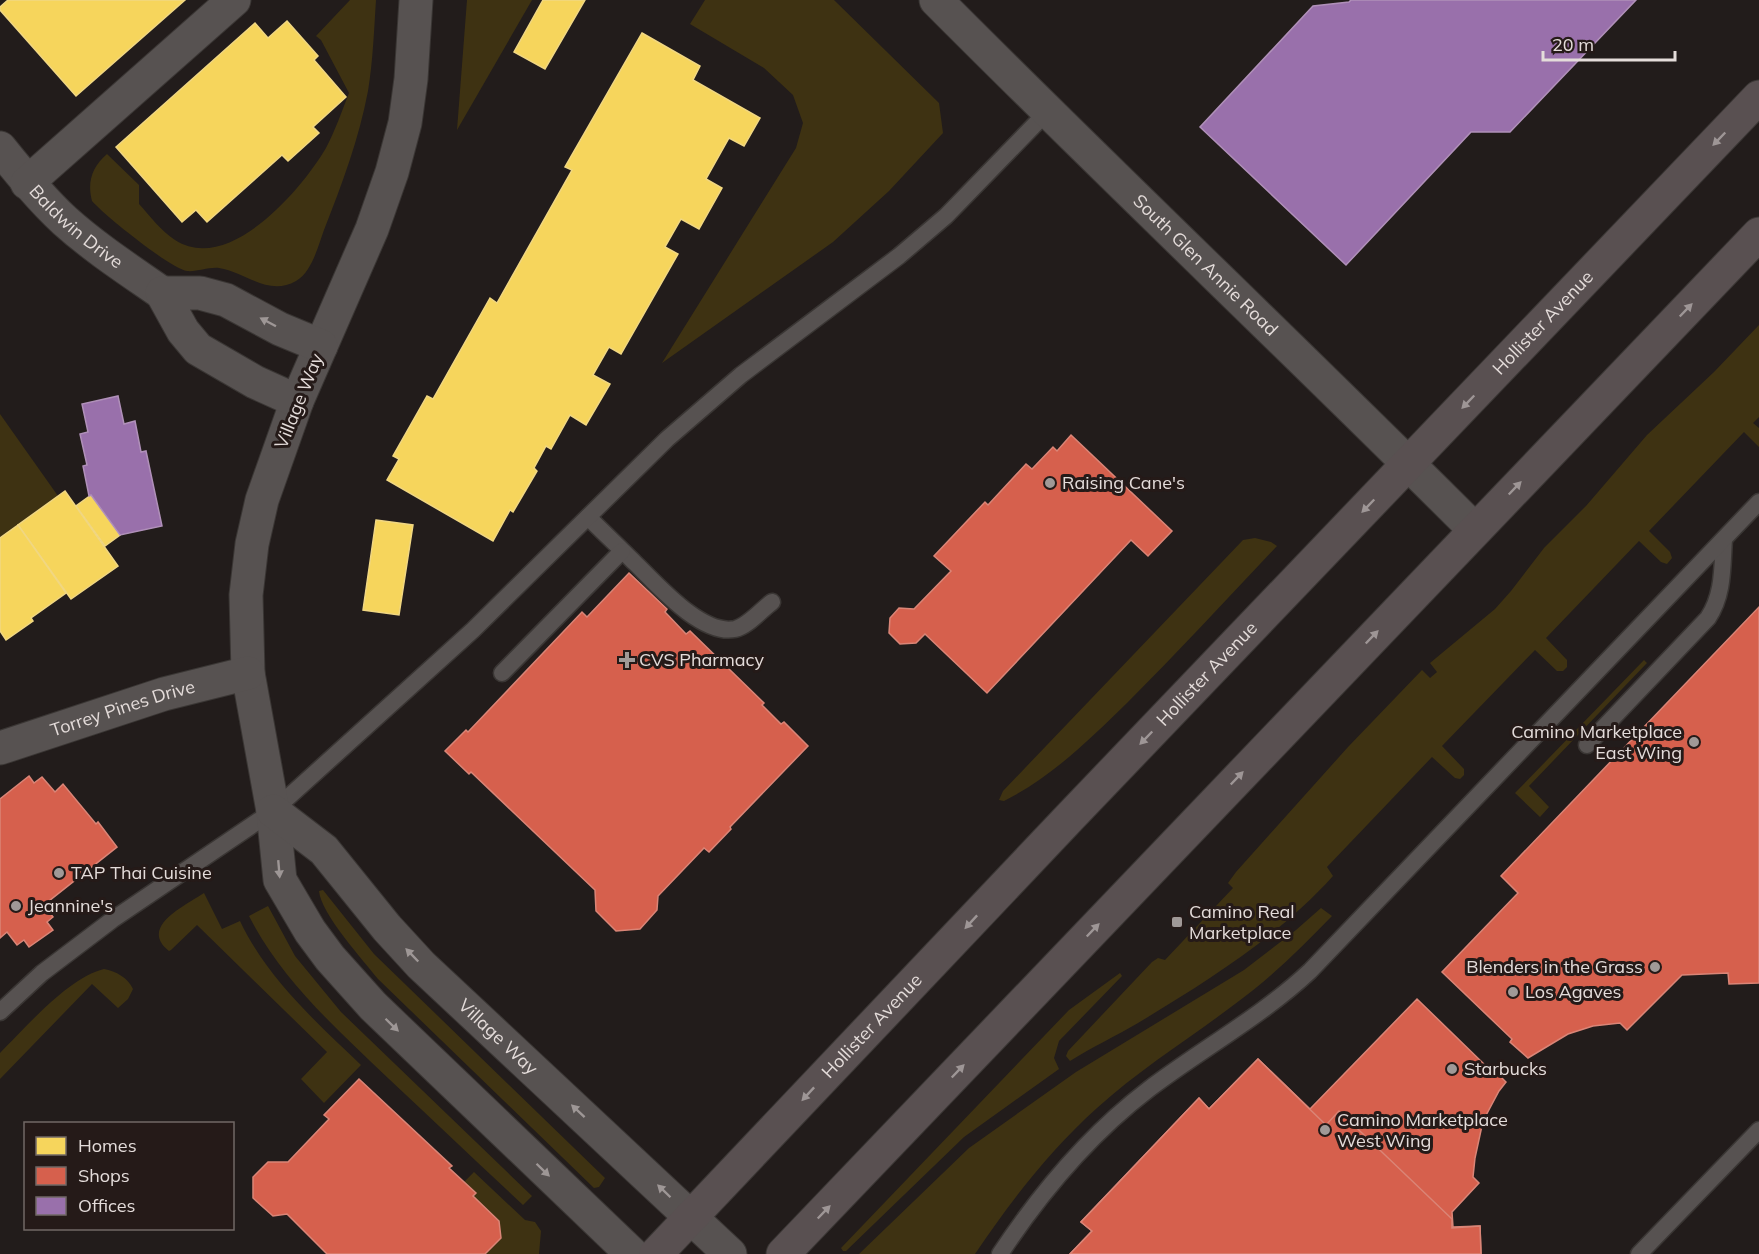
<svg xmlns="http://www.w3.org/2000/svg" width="1759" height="1254" font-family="Mulish,sans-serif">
	<rect width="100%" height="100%" fill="#221c1b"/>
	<g fill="#3e3212">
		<path d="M350 0H376C374 30 373 61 368 91 359 139 342 184 324 230 318 246 312 272 296 281 268 297 246 272 219 268 208 267 197 272 187 271 171 269 104 215 92 201 87 182 92 167 107 154L139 185V204C150 216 161 231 175 240 229 275 302 189 326 148 335 131 342 111 349 93L321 40 316 36Z"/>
		<polygon points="467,0 532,0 457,130"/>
		<polygon points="705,0 834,0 939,103 943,133 889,191 833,242 662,363 796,148 803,123 793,95 764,68 690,24"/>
		<path d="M1759 325V417L1753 423 1759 428V447L1744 432 1649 531 1670 552 1672 558 1667 564 1661 562 1639 541 1546 638 1567 660V667L1563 671H1557L1535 650 1442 746 1464 769V775L1460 779 1455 778 1432 757 1327 867 1333 876C1279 936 1208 981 1138 1023 1116 1036 1092 1047 1070 1061L1066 1056 1068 1051 1152 962 1158 958 1165 960 1233 888 1228 883 1236 872 1348 747 1422 670 1430 678 1437 672 1430 663 1495 609 1511 591 1544 548 1586 506 1647 435 1714 372Z"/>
		<polygon points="0,414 58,496 0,538"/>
		<path d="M1255 538 1271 542 1277 546C1228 598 1179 651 1128 702 1090 739 1052 777 1004 801L999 800 1003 791 1243 540Z"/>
		<polygon points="1644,660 1647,663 1529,786 1549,807 1540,817 1515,793"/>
		<path d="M323 890 374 954 605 1178 599 1187 594 1188 378 979C363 960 321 914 319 891Z"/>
		<path d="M204 893 222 929 240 921C267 978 315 1021 361 1065L324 1103 301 1079 327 1052 197 925 171 950 169 951C138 927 186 905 204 893Z"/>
		<path d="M268 906 295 956 341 1012 532 1196 523 1205C478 1163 434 1121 389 1079 337 1029 282 981 249 916Z"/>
		<path d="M1321 908 1332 916C1302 947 1271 978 1235 1004 1189 1039 1140 1069 1097 1108 1049 1151 1011 1201 975 1254H859L969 1148 1076 1072 1244 970 1296 930Z"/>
		<path d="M104 969C116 971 128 978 133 989L128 999 118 1008 92 984 0 1079V1053C26 1027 69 977 104 969Z"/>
		<polygon points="1120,973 1122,976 1059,1041 1054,1058 1059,1069 964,1137 846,1251 843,1251 841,1248 1069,1010"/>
		<polygon points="474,1172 525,1220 535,1222 541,1231 539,1254 485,1254 501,1238 499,1221 473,1196 476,1193 464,1182"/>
	</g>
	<g fill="#f6d55c" stroke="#f1d782" stroke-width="1.5">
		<polygon points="8,0 185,0 76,96 0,10 0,7"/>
		<polygon points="543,0 585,0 545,69 514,52"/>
		<polygon points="287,21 318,56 314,60 346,97 313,127 319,133 288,161 282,155 207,222 196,210 182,222 116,147 255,23 268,38"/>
		<polygon points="642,33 700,66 693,80 760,118 744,146 729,138 706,179 722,188 699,229 681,219 665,247 678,254 621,354 609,347 593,375 610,384 586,425 570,415 551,449 546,446 534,468 537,471 513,512 510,510 493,541 387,480 399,459 393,456 427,396 433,399 490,298 497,303 572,170 565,167"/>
		<polygon points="65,491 118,566 71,599 18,525"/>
		<polygon points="91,495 120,535 105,546 76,506"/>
		<polygon points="376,520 413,525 399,615 363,610"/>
		<polygon points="18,525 66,593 31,618 33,621 6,640 0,631 0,538"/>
	</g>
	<g fill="#d6604d" stroke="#da8577" stroke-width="1.5">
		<polygon points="1071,435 1172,531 1148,556 1131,540 987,693 925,634 916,643 900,644 889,633 890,618 899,608 914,609 951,571 934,556 985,502 988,505 1026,464 1032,469 1053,447 1057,451"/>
		<polygon points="629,573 667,609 665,612 686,634 690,631 764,703 762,705 781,724 784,722 808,746 730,827 731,829 709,852 704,848 658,896 657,910 640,929 616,931 596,911 595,890 471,772 469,774 445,751 466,730 468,732 582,612 587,617"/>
		<polygon points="1759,607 1759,983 1729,984 1728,973 1682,975 1627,1030 1620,1023 1593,1026 1568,1034 1528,1058 1510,1042 1512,1039 1442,972 1518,893 1501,876"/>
		<polygon points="29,776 34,783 42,777 55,792 63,784 96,824 98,822 117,847 44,905 53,917 47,922 53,930 29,947 24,940 17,945 7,932 0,938 0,799"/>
		<polygon points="1417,999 1486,1066 1488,1064 1506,1082 1499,1091 1483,1121 1475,1158 1473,1177 1479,1183 1452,1212 1453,1227 1480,1226 1481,1254 1070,1254 1092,1231 1081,1222 1199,1098 1209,1109 1258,1059 1310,1109"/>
		<polygon points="1258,1059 1326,1125 1339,1111 1452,1219 1452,1228 1480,1226 1481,1254 1070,1254 1092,1231 1081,1222 1199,1098 1209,1109"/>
		<polygon points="359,1079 452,1166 449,1168 476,1193 473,1196 499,1221 501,1238 485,1254 327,1254 287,1214 273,1216 253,1198 253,1177 268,1162 288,1162 329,1119 324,1115"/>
	</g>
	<g fill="#9970ab" stroke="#b090b9" stroke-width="1.5">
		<polygon points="1351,0 1636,0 1510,132 1471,132 1346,265 1200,127 1313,6 1349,2"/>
		<polygon points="118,396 124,424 135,421 141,452 146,451 162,526 120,535 91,495 89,496 83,466 87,465 80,434 88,432 82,404"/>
	</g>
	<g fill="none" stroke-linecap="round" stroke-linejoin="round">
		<defs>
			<g id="lane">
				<path d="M588 517C603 532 619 547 634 562 656 583 701 636 735 629 748 626 761 610 772 602"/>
				<polyline points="502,673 622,551"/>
				<path d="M1587 745 1708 618C1724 594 1722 567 1724 539"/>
				<polyline points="0,1012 42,973 112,920 273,811 473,630 667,439 741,375 899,256 946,216 1047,112"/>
				<path d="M1000 1254C1041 1192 1090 1134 1149 1089 1202 1049 1262 1016 1310 971L1759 502"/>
				<polyline points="1639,1254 1759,1130"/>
			</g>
			<g id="street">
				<polyline points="416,0 411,79 405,123 392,172 372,229 297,401 262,500 252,544 246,595 248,673 273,811 280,880 310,931 330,958 373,1006 632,1254"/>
				<path id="s1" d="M936 0C1114 179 1297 352 1475 530"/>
				<path id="s2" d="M0 148C20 173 41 199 65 221 95 248 129 270 162 293"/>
				<polyline points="27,183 234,0"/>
				<polyline points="297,401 255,382 198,349 183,331 162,293 200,293 226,300 280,329 321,346"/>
				<path id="s3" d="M0 748 164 694 248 673"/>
				<path id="s4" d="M273 811 324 850 387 928 421 965 730 1254"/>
			</g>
			<g id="secondary">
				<path id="s5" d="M656 1254 1070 817 1759 97"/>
				<polyline points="783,1254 1759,234"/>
			</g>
		</defs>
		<use href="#lane" stroke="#3a3634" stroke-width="19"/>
		<use href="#street" stroke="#3a3634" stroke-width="35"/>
		<use href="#secondary" stroke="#3a3634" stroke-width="35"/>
		<use href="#lane" stroke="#575251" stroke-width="16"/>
		<use href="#street" stroke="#575251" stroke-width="33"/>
		<use href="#secondary" stroke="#595051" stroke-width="33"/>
	</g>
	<defs><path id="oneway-solid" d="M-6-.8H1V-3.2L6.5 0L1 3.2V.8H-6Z" transform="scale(1.5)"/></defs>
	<g fill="#9e9696">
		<use href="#oneway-solid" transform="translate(1719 139) rotate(134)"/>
		<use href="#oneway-solid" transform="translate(1686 310) rotate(-46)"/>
		<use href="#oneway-solid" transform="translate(1468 402) rotate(134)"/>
		<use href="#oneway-solid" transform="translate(1515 488) rotate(-46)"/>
		<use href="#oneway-solid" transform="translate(1368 506) rotate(134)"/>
		<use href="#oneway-solid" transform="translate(1372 637) rotate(-46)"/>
		<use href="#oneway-solid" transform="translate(1146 738) rotate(134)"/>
		<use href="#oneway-solid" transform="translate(1237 778) rotate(-46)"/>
		<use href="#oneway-solid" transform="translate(971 922) rotate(133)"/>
		<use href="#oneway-solid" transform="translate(1093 930) rotate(-46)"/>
		<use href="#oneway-solid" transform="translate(958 1071) rotate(-46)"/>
		<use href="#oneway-solid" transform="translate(808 1094) rotate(133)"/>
		<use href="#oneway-solid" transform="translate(824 1212) rotate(-46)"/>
	</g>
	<g fill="#9e9796">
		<use href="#oneway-solid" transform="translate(268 322) rotate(-152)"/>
		<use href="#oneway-solid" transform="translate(279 869) rotate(85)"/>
		<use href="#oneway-solid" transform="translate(412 955) rotate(-134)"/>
		<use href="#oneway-solid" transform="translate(392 1025) rotate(44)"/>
		<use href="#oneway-solid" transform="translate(578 1111) rotate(-137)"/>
		<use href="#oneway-solid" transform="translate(543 1170) rotate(44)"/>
		<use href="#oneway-solid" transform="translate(664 1191) rotate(-136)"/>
	</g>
	<g fill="#a09997" stroke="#251a18" stroke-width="2">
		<circle cx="1050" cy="483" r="6"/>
		<path d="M624 651h6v6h6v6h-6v6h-6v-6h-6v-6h6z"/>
		<circle cx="1694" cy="742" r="6"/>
		<circle cx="59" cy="873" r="6"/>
		<circle cx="16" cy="906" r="6"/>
		<rect x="1171" y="916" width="12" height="12" rx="3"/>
		<circle cx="1655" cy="967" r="6"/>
		<circle cx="1513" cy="992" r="6"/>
		<circle cx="1452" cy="1069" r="6"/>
		<circle cx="1325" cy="1130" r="6"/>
	</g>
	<g text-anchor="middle" stroke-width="6" stroke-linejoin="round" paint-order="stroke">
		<g font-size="18" fill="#e4dcda" stroke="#251a18">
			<text dy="6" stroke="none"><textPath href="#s2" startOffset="110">Baldwin Drive</textPath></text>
			<text dy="6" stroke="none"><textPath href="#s1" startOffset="378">South Glen Annie Road</textPath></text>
			<text dy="6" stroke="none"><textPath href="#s5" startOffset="1286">Hollister Avenue</textPath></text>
			<text transform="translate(299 401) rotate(-68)" y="6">Village Way</text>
			<text dy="6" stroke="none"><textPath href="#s5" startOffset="800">Hollister Avenue</textPath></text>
			<text dy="6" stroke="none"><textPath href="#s3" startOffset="129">Torrey Pines Drive</textPath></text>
			<text dy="6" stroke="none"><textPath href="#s5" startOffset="314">Hollister Avenue</textPath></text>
			<text dy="6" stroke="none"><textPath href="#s4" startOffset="320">Village Way</textPath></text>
		</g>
		<g font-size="18" fill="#e4dcda" stroke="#251a18" text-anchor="start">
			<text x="1062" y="489">Raising Cane's</text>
			<text x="639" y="666">CVS Pharmacy</text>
			<text x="1682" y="738" text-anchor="end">Camino Marketplace<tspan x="1682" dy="21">East Wing</tspan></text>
			<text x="71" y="879">TAP Thai Cuisine</text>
			<text x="28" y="912">Jeannine's</text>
			<text x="1189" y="918">Camino Real<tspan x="1189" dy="21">Marketplace</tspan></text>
			<text x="1643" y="973" text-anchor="end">Blenders in the Grass</text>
			<text x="1525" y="998">Los Agaves</text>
			<text x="1464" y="1075">Starbucks</text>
			<text x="1337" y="1126">Camino Marketplace<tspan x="1337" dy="21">West Wing</tspan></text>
		</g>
	</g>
	<rect x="24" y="1122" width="210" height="108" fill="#251a18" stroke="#716866" stroke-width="1.5"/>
	<rect x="36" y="1137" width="30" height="18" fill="#f6d55c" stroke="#716866" stroke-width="1.5"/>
	<text x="78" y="1152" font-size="18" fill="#e4dcda">Homes</text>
	<rect x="36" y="1167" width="30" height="18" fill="#d6604d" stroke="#716866" stroke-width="1.5"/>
	<text x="78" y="1182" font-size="18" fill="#e4dcda">Shops</text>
	<rect x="36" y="1197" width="30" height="18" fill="#9970ab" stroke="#716866" stroke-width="1.5"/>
	<text x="78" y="1212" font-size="18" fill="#e4dcda">Offices</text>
	<path d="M1543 51v9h132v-9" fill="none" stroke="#e4dcda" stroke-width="3"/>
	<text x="1552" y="51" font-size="18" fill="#e4dcda" stroke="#251a18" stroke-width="4.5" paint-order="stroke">20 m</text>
</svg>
